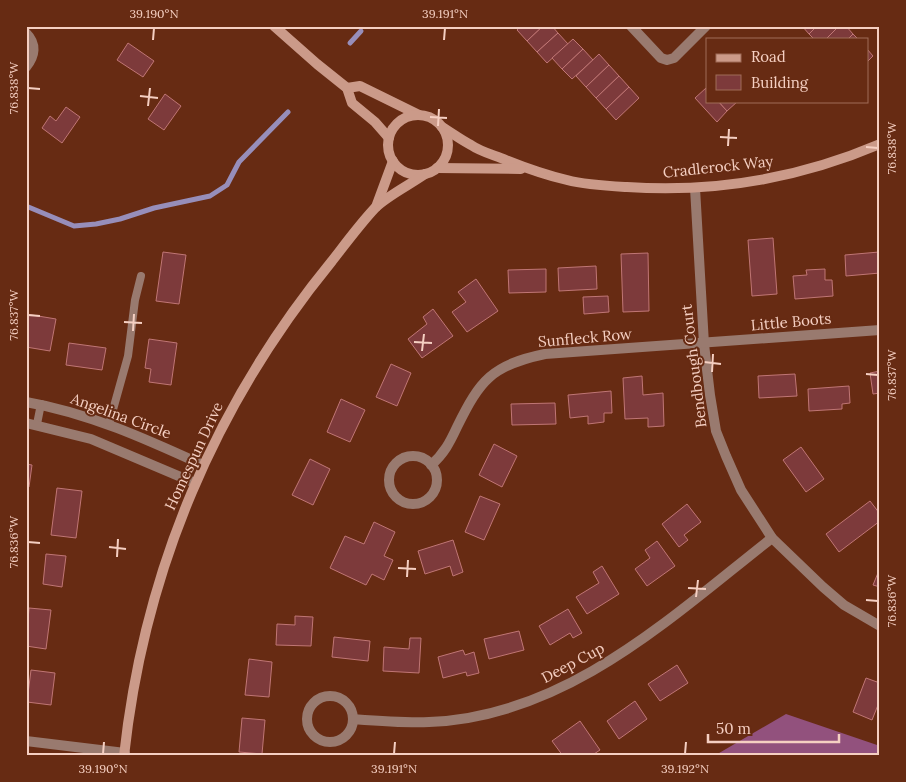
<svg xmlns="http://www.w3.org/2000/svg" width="906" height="782" font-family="Lora,serif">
	<rect width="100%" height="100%" fill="#672b13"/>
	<polygon fill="#92517d" points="786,714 880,746 880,756 714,756"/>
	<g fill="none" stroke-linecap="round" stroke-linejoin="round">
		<g stroke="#978eba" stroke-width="5">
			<polyline points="350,43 361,31"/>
			<polyline points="26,206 74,226 96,224 120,219 154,208 210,196 227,185 239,162 288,112"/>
		</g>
	</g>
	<g fill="#7d3a3b" stroke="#c07675">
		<polygon points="521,26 543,26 527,41 517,30"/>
		<polygon points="543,26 552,26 558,33 537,52 527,41"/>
		<polygon points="802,26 817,26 809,34"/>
		<polygon points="817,26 839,26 826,39 814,39 809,34"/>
		<polygon points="839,26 846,26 853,34 848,39 826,39"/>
		<polygon points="558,33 568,44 547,63 537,52"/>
		<polygon points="853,34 858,39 848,39"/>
		<polygon points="573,39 583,49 562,69 552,58"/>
		<polygon points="128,43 154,61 143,77 117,60"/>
		<polygon points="583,49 593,60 572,79 562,69"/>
		<polygon points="867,49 873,56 867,62"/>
		<polygon points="599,54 609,65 586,87 576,76"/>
		<polygon points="609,65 619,76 596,98 586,87"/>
		<polygon points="619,76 629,87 606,109 596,98"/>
		<polygon points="629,87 639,98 616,120 606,109"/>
		<polygon points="706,88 707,101 718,101 727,111 717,122 695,98"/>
		<polygon points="165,94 181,106 164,130 148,119"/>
		<polygon points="718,101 738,101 727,111"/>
		<polygon points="66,107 80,117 62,143 42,128 50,116 56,121"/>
		<polygon points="773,238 777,294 752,296 748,240"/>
		<polygon points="163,252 186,255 179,304 156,301"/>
		<polygon points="879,252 880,273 846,276 845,255"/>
		<polygon points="648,253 649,311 623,312 621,254"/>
		<polygon points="596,266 597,289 559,291 558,268"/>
		<polygon points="546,269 546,292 509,293 508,270"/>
		<polygon points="825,269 825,280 832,280 833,296 795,299 793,276 807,275 806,270"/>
		<polygon points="476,279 498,311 467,332 452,312 466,302 458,292"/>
		<polygon points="608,296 609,312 584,314 583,297"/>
		<polygon points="433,309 453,336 422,358 408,339 427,324 423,317"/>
		<polygon points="26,314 56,319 50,351 26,347"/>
		<polygon points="149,339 177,343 171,385 149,382 151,369 145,368"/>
		<polygon points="69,343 106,348 102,370 66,365"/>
		<polygon points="391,364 411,373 397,406 376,397"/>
		<polygon points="880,371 880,393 873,394 870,373"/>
		<polygon points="795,374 797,396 759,398 758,376"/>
		<polygon points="642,376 643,395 663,393 664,426 648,427 648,418 625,419 623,378"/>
		<polygon points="849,386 850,403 842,404 842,409 809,411 808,389"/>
		<polygon points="611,391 612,413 604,413 604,422 588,424 588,416 570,418 568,395"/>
		<polygon points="341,399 365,410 350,442 327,432"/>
		<polygon points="555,403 556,424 512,425 511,404"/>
		<polygon points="494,444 517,456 502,487 479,475"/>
		<polygon points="801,447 824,479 806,492 783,460"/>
		<polygon points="310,459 330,469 313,505 292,495"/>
		<polygon points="26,464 32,465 29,487 26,487"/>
		<polygon points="57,488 82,491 76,538 51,535"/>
		<polygon points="480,496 500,504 484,540 465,532"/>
		<polygon points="870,501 880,514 880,521 839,552 826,534"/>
		<polygon points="687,504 701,522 684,535 688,540 679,547 662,524"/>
		<polygon points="374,522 395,532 384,556 393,560 384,580 372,574 366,585 330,568 345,536 364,544"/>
		<polygon points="453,540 463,572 453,576 450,566 425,574 418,551"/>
		<polygon points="657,541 675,566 647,586 635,569 650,558 645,550"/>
		<polygon points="46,554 66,556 62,587 43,584"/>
		<polygon points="602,566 619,594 587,614 576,597 599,583 593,572"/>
		<polygon points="880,568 880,587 873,585"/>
		<polygon points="29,608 51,610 46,649 26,646"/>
		<polygon points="568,609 582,633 573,638 570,633 550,645 539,626"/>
		<polygon points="295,616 313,617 311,646 276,645 277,624 295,625"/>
		<polygon points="519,631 524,650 489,659 484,639"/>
		<polygon points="334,637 370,641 368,661 332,657"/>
		<polygon points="410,638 421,638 419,673 383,671 384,647 409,649"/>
		<polygon points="463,650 465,655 474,652 479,673 467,676 466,672 443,678 438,657"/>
		<polygon points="249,659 272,662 269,697 245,695"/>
		<polygon points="677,665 688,683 660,701 648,684"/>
		<polygon points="31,670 55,673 51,705 27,702"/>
		<polygon points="880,674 880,700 872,720 853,712 866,678 877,682"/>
		<polygon points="635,701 647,719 619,739 607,721"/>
		<polygon points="242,718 265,720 262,754 239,752"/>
		<polygon points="580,721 600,750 591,756 563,756 552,741"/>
	</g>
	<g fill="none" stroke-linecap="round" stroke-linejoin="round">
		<g stroke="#997a6f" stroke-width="8">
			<polyline points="37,424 41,404"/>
			<polyline points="109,424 128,356 135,300 141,276"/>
		</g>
		<g stroke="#997a6f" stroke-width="10">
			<polyline points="631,26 661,58 667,60 674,58 706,26"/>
			<path d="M26 33C37 44 35 56 26 67"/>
			<polyline points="695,188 704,344 710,395 716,431 726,456 741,490 772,538 823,587 844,605 880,626"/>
			<path d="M26 402C89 413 146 439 203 465"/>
			<polyline points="26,423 91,439 195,483"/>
			<circle cx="413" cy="480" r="24"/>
			<path d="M431 465C444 454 450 442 457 427 480 380 492 365 545 354L880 330"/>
			<circle cx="330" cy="719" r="23"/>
			<path d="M353 719C379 721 404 723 429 722 566 717 670 618 772 538"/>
			<polyline points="26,741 125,753"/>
		</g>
		<g stroke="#cb9a89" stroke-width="10">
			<polyline points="274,26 317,64 347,88 352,103 375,122 389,138"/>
			<polyline points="347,88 360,86 419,115"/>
			<circle cx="418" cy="145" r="30"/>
			<path d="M442 127C452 133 461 140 471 145 481 152 494 155 506 160 526 168 546 175 567 180 586 185 608 186 627 187 713 193 800 178 880 144"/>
			<polyline points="437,168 521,169"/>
			<polyline points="376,207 393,161"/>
			<path d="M124 756C144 571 215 404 332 261 346 243 360 224 375 208 387 196 411 184 425 174"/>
		</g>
	</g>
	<path fill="none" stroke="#f5cfc2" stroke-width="2" d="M153 40 154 28M444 40 445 28M28 88 40 89M140 96 158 98M148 106 150 88M430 117 447 118M438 126 439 109M720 137 737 138M728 146 729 129M866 147 878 148M28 315 40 316M124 322 142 323M133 331 134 314M414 342 432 343M422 351 424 334M704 362 721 364M712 372 713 354M866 374 878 375M28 542 40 543M109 547 126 549M117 557 118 539M398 568 416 569M407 577 408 560M688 588 706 589M696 597 698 580M866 600 878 601M103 754 104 742M394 754 395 742M685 754 686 742"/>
	<g text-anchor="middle" stroke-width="4" stroke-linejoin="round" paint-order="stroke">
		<g font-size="15" fill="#f5cfc2" stroke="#672b13">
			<text transform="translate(718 167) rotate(-6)" y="5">Cradlerock Way</text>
			<text transform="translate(791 322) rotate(-5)" y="5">Little Boots</text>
			<text transform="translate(585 338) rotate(-5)" y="5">Sunfleck Row</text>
			<text transform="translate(694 366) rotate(-97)" y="5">Bendbough Court</text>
			<text transform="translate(121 416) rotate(20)" y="5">Angelina Circle</text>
			<text transform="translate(194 456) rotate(-65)" y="5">Homespun Drive</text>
			<text transform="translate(573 663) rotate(-28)" y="5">Deep Cup</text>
		</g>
	</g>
	<rect width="906" height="782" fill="none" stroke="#672b13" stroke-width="55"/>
	<rect x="706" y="38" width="162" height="65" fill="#672b13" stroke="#a06d59"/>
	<rect x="716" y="54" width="25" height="8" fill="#cb9a89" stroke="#a06d59"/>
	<text x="751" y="62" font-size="15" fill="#f5cfc2">Road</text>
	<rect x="716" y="75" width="25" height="15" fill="#7d3a3b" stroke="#a06d59"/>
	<text x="751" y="88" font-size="15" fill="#f5cfc2">Building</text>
	<path d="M708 734v8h131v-8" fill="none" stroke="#f5cfc2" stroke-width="2.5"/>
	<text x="716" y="734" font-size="15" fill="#f5cfc2" stroke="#672b13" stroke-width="4" paint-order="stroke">50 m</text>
	<rect x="28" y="28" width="850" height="726" fill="none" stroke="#f5cfc2" stroke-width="2"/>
	<g font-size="12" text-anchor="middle" fill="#f5cfc2">
		<text x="154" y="18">39.190°N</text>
		<text x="445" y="18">39.191°N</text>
		<text transform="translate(14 88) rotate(-90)" y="4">76.838°W</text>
		<text transform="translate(892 148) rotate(-90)" y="4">76.838°W</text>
		<text transform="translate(14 315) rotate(-90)" y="4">76.837°W</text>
		<text transform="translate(892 375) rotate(-90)" y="4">76.837°W</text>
		<text transform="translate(14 542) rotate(-90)" y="4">76.836°W</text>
		<text transform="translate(892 601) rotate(-90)" y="4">76.836°W</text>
		<text x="103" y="773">39.190°N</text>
		<text x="394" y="773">39.191°N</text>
		<text x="685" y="773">39.192°N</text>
	</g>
</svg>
